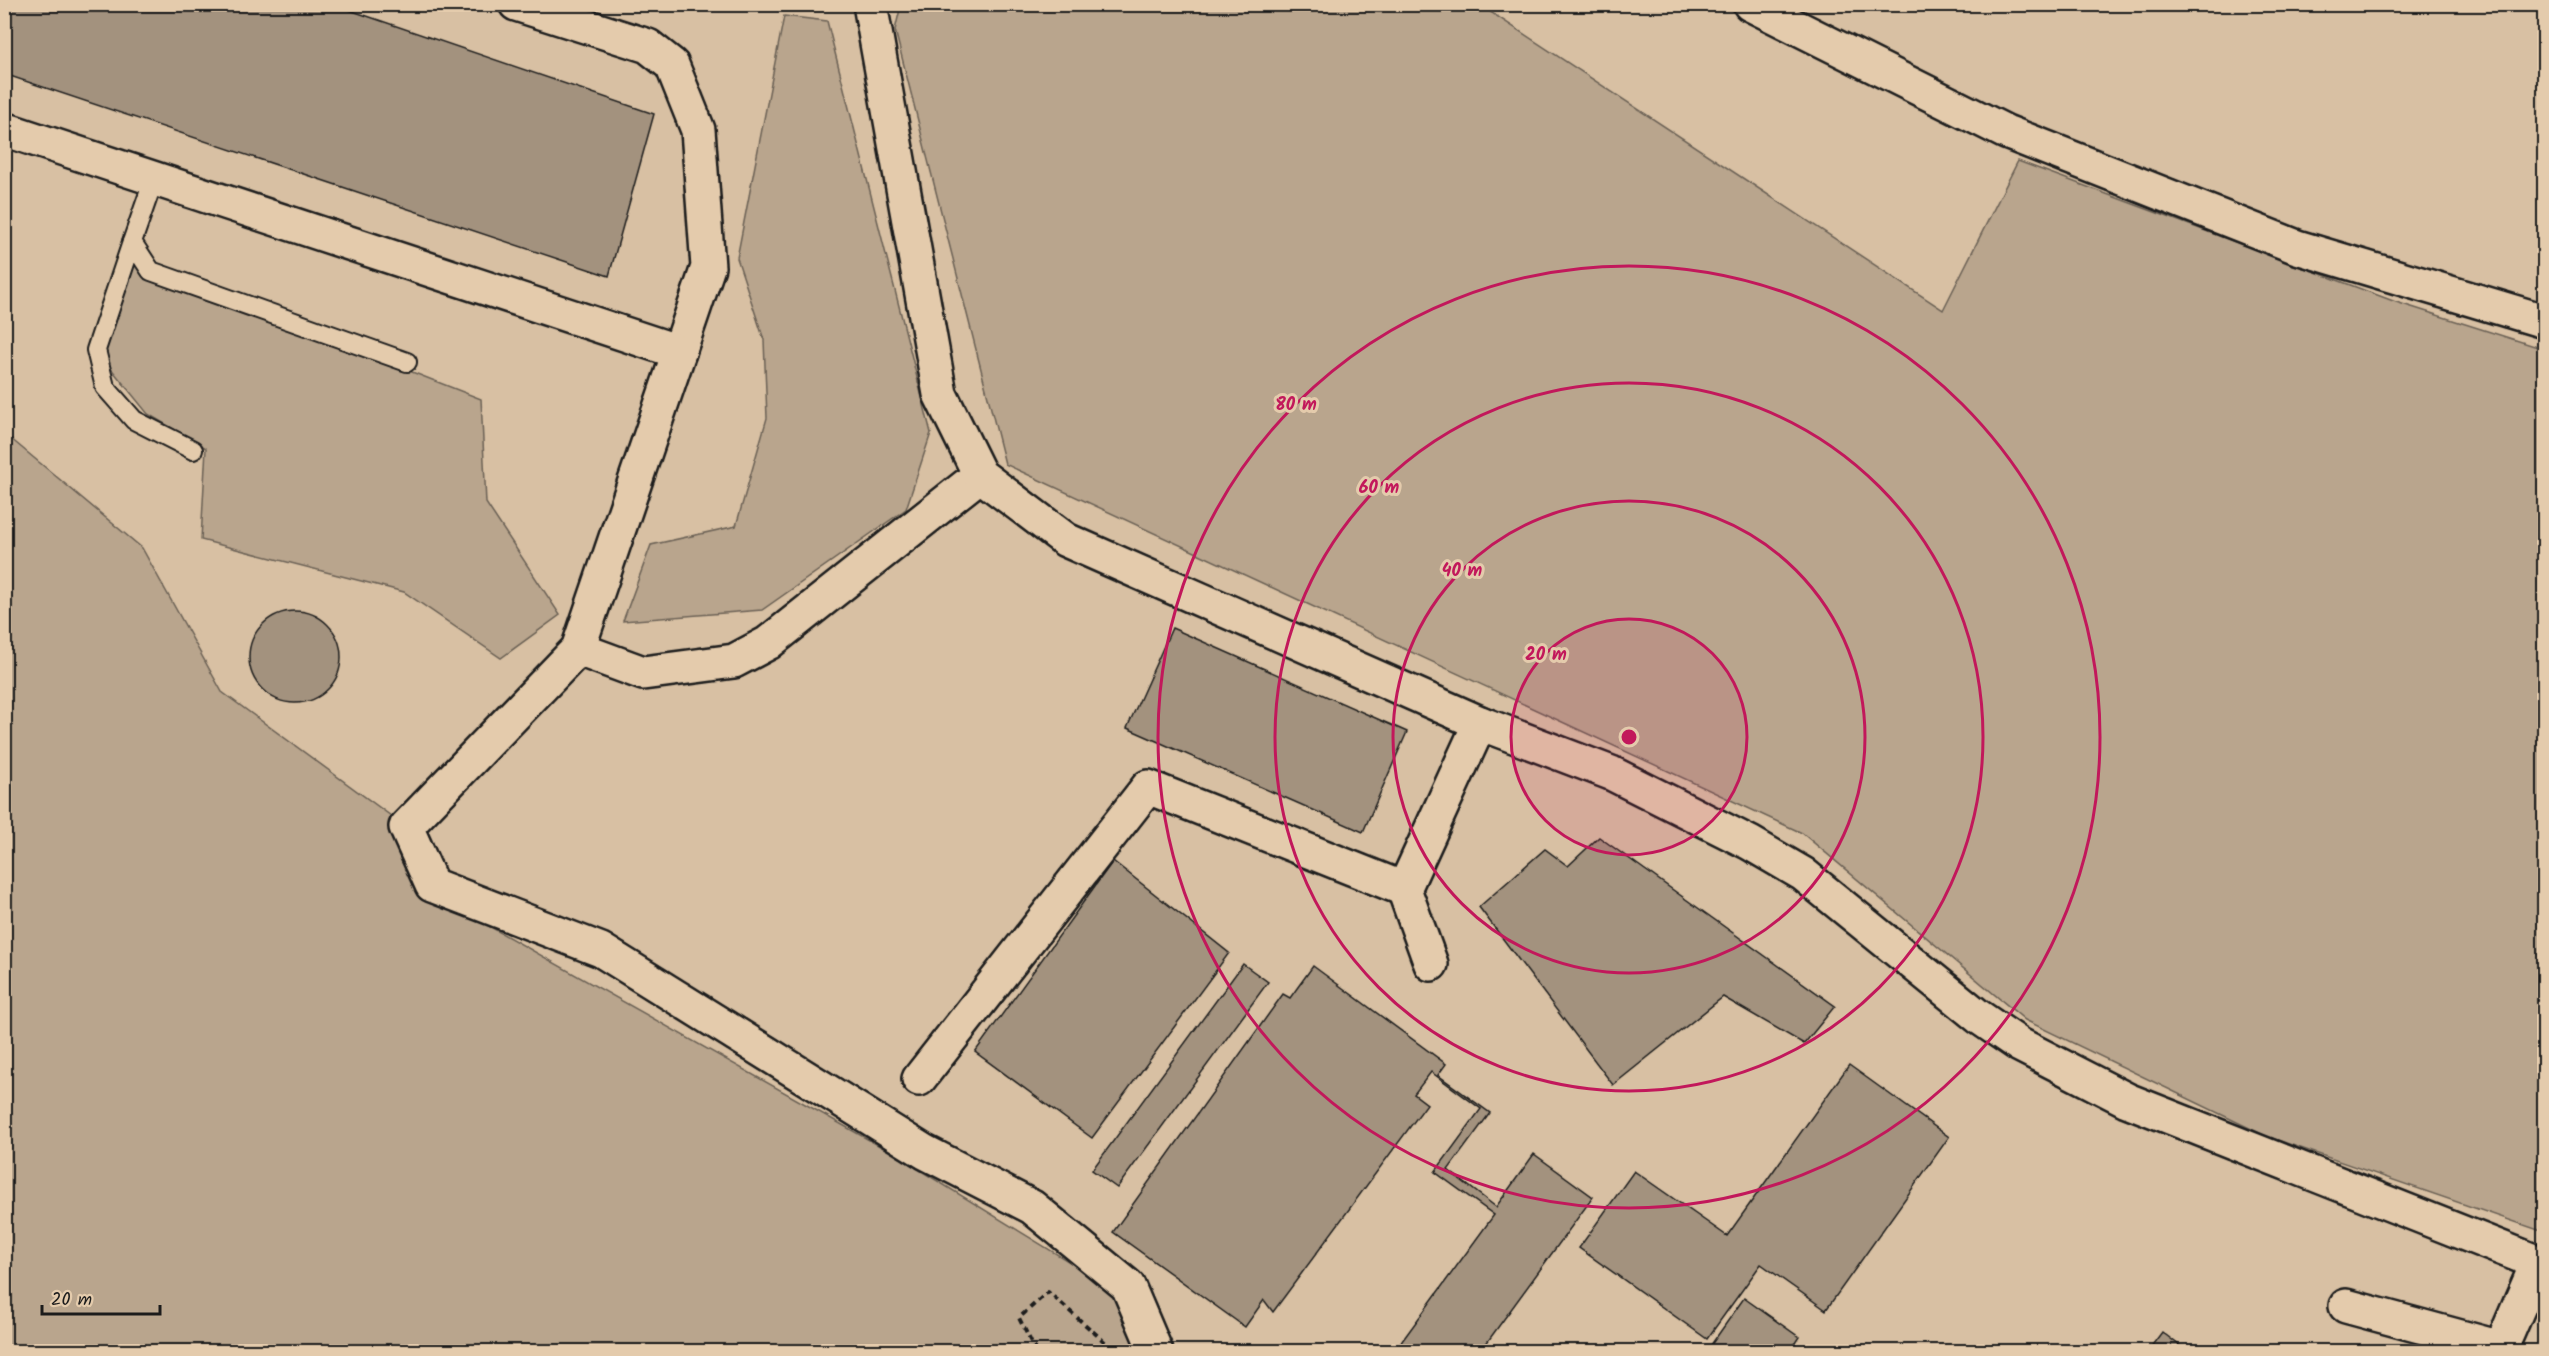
<svg xmlns="http://www.w3.org/2000/svg" width="2549" height="1356" font-family="Kalam,sans-serif">
	<rect width="100%" height="100%" fill="#d8c0a3"/>
	<filter id="ink" filterUnits="userSpaceOnUse"><feTurbulence type="fractalNoise" baseFrequency=".0167" numOctaves="2"/><feDisplacementMap in="SourceGraphic" scale="12" xChannelSelector="R" yChannelSelector="G"/><feConvolveMatrix kernelMatrix="1 2 1 2 8 2 1 2 1" color-interpolation-filters="sRGB"/></filter>
	<g filter="url(#ink)">
		<g fill="#b9a58d" stroke="#6a6054" stroke-width="1.5">
			<polygon points="901,5 1480,5 1943,310 2018,161 2396,302 2544,349 2544,1232 2266,1136 2025,1020 1802,833 1005,464 895,30"/>
			<polygon points="784,16 827,21 931,433 906,509 762,610 623,621 651,545 736,526 767,418 764,340 737,258"/>
			<polygon points="126,260 481,399 486,503 560,615 501,658 404,592 201,540 206,448 148,414 96,350"/>
			<polygon points="4,433 142,548 222,692 406,827 421,888 887,1150 1112,1288 1148,1351 5,1351"/>
		</g>
		<g fill="#a3927e" stroke="#1c1c1c" stroke-width="1.5">
			<polygon points="4,4 332,4 654,114 609,276 4,74"/>
			<circle cx="295" cy="657" r="46"/>
			<polygon points="1172,628 1407,732 1363,832 1127,728"/>
			<polygon points="1599,837 1835,1006 1804,1044 1723,997 1613,1085 1479,907 1545,849 1568,866"/>
			<polygon points="1113,861 1229,953 1092,1138 975,1052"/>
			<polygon points="1243,964 1268,982 1117,1188 1092,1170"/>
			<polygon points="1313,966 1446,1064 1438,1075 1490,1113 1448,1170 1496,1207 1534,1154 1593,1197 1480,1352 1394,1352 1494,1215 1435,1172 1481,1109 1431,1072 1414,1094 1427,1104 1273,1312 1264,1300 1245,1327 1113,1232 1283,994 1290,998"/>
			<polygon points="1849,1065 1949,1137 1826,1310 1761,1264 1707,1339 1579,1248 1634,1171 1727,1236"/>
			<polygon points="1744,1298 1799,1337 1789,1352 1706,1352"/>
			<polygon points="2162,1332 2188,1352 2147,1352"/>
		</g>
		<g fill="none" stroke-linecap="round" stroke-linejoin="round">
			<defs>
				<g id="service">
					<polyline points="154,179 132,242 151,271 407,362"/>
					<polyline points="132,242 96,350 105,387 134,420 193,450"/>
				</g>
				<g id="minor">
					<polyline points="516,4 648,46 672,65 698,130 708,267 578,649 406,827 432,885 601,950 925,1152 1032,1207 1128,1286 1156,1352"/>
					<polyline points="4,129 679,352"/>
					<polyline points="578,649 643,673 734,661 768,643 980,475"/>
					<polyline points="1404,889 1431,964"/>
					<polyline points="919,1079 1148,787 1404,889 1480,723"/>
					<polyline points="2346,1306 2501,1348 2538,1262"/>
				</g>
				<g id="tertiary">
					<polyline points="870,4 940,394 980,475 1066,540 1480,723 1611,773 1750,843 1803,874 1979,1017 2020,1045 2127,1100 2544,1265"/>
					<polyline points="1750,4 2006,132 2297,247 2544,321"/>
				</g>
			</defs>
			<use href="#service" stroke="#1c1c1c" stroke-width="22"/>
			<use href="#minor" stroke="#1c1c1c" stroke-width="38"/>
			<use href="#tertiary" stroke="#1c1c1c" stroke-width="38"/>
			<polyline stroke="#1c1c1c" stroke-width="4" stroke-dasharray="6 4.5" stroke-linecap="butt" points="1036,1352 1019,1318 1048,1292 1114,1350"/>
			<use href="#service" stroke="#e4cbac" stroke-width="18"/>
			<use href="#minor" stroke="#e4cbac" stroke-width="33"/>
			<use href="#tertiary" stroke="#e4cbac" stroke-width="33"/>
		</g>
	</g>
	<circle cx="1629" cy="737" r="118" fill="#c2185b" fill-opacity=".12"/>
	<g fill="none" stroke="#c2185b" stroke-width="3">
		<circle cx="1629" cy="737" r="118"/>
		<circle cx="1629" cy="737" r="236"/>
		<circle cx="1629" cy="737" r="354"/>
		<circle cx="1629" cy="737" r="471"/>
	</g>
	<circle cx="1629" cy="737" r="9" fill="#c2185b" stroke="#e4cbac" stroke-width="3"/>
	<g font-size="18" text-anchor="middle" font-weight="bold" fill="#c2185b" stroke="#e4cbac" stroke-width="6" stroke-linejoin="round" paint-order="stroke">
		<text x="1296" y="410">80 m</text>
		<text x="1379" y="493">60 m</text>
		<text x="1462" y="576">40 m</text>
		<text x="1546" y="660">20 m</text>
	</g>
	<rect width="2549" height="1356" fill="none" stroke="#e4cbac" stroke-width="24"/>
	<rect x="12" y="12" width="2525" height="1332" fill="none" stroke="#1c1c1c" stroke-width="2" filter="url(#ink)"/>
	<path d="M42 1305v9h118v-9" fill="none" stroke="#1c1c1c" stroke-width="3"/>
	<text x="51" y="1305" font-size="18" fill="#1c1c1c" stroke="#e4cbac" stroke-width="4.5" paint-order="stroke">20 m</text>
</svg>
